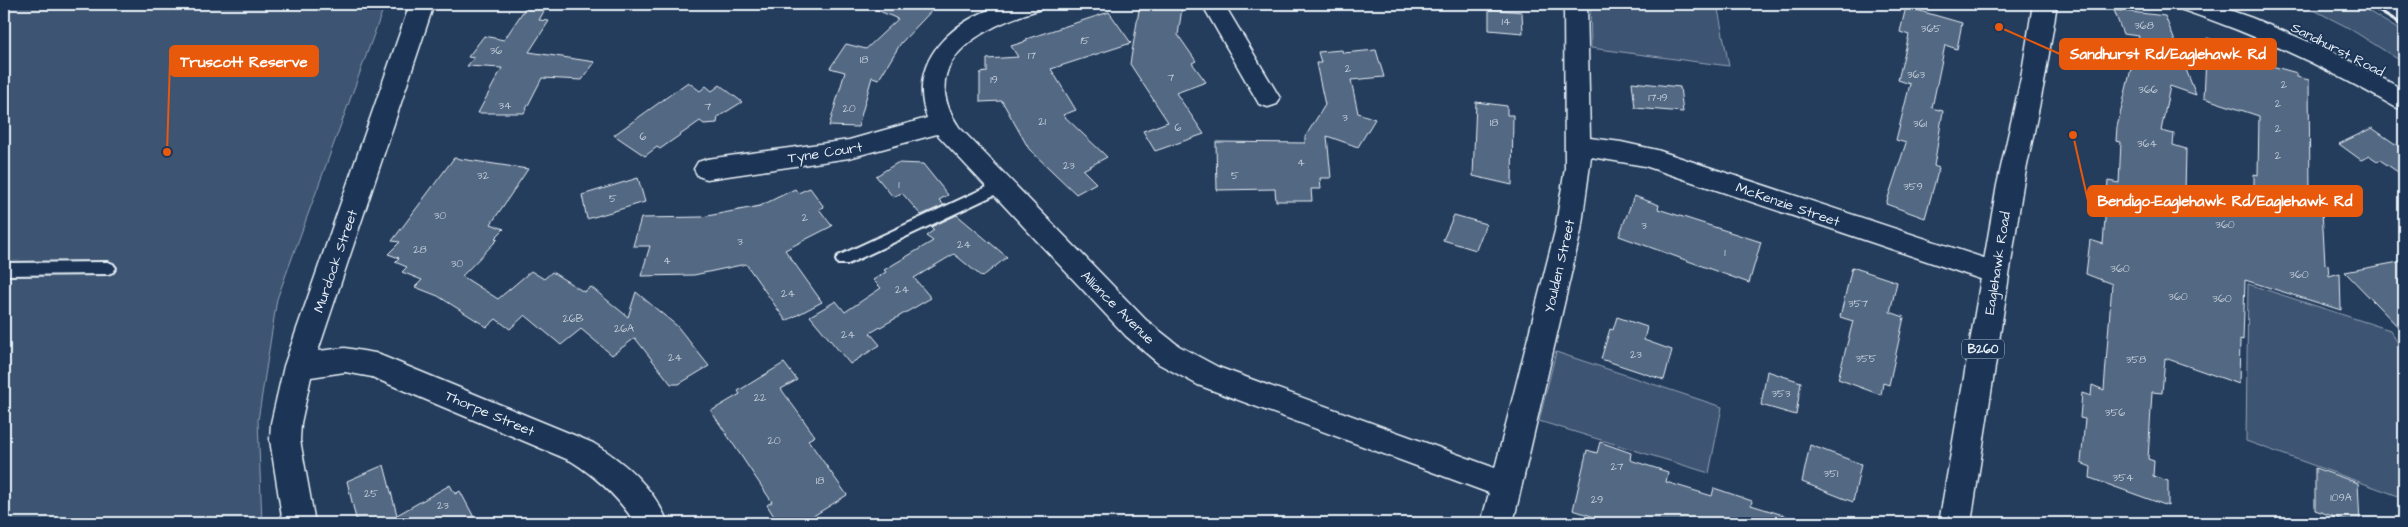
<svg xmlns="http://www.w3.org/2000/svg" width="2408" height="527" font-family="'Architects Daughter',sans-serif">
	<rect width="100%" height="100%" fill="#253d5d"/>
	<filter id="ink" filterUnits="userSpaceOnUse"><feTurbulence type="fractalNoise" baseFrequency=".02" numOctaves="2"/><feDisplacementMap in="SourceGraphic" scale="10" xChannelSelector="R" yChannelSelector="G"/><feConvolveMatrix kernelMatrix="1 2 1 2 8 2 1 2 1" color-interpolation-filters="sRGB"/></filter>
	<g filter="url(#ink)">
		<g fill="#3e5472" stroke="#93a2b5">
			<polygon points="4,4 385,4 277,299 258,420 262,523 4,523"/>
			<polygon points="1590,4 1717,4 1729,66 1591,48"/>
			<polygon points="2302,4 2357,4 2404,33 2404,63 2347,27"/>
			<polygon points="2248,284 2390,330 2404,353 2404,498 2246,441"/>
			<polygon points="1556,352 1722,407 1709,473 1539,421"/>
		</g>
		<g fill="#536782" stroke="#e8f1f8">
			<polygon points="528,4 548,4 539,20 549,21 529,52 595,62 582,80 542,78 524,113 478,113 502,68 467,66 474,58 468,57 484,36 504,40"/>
			<polygon points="863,4 938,4 901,43 879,79 872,77 858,127 829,126 845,72 830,68 846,44 866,49 898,19"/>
			<polygon points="1140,4 1169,4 1169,7 1182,8 1178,35 1196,61 1192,63 1206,82 1176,93 1204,134 1155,151 1143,131 1168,122 1130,64"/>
			<polygon points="1906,7 1962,23 1957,49 1945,45 1932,108 1943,111 1934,166 1939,168 1925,218 1886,204 1906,143 1896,140 1910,84 1898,80 1909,35 1900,32"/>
			<polygon points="1489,9 1522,12 1523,33 1489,30"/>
			<polygon points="2114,10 2165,16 2196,95 2170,86 2161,131 2174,134 2173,145 2186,149 2185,193 2249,212 2248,187 2254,189 2254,174 2258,175 2259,116 2204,98 2207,38 2240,47 2239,57 2297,73 2297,77 2309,80 2310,194 2314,195 2315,208 2322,211 2325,264 2328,265 2329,276 2340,273 2341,310 2245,280 2243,340 2240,339 2239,384 2165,358 2162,393 2152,392 2148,459 2154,461 2153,476 2168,481 2168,506 2090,478 2091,467 2081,463 2085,419 2080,418 2082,393 2091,396 2092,385 2104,390 2112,284 2086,274 2090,240 2103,244 2108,181 2119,183 2121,142 2116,141 2117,127 2139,36 2123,34"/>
			<polygon points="1109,12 1131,43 1051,69 1076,110 1063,115 1107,157 1083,170 1096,183 1076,194 1029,149 1002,101 980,102 980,73 987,72 987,59 1018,57 1011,46 1027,41 1026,39"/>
			<polygon points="1342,50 1343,53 1376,50 1384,77 1351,80 1358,113 1375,119 1358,147 1327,136 1331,178 1320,178 1321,189 1311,189 1312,201 1276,201 1275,189 1217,190 1216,142 1305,143 1305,137 1325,105 1316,63 1321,63 1318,52"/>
			<polygon points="688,82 700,91 706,86 712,91 720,85 742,102 718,117 717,123 704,124 700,121 660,149 657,147 645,156 614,135"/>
			<polygon points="1632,82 1680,87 1683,112 1635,108"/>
			<polygon points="1476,102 1507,106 1507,115 1513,115 1512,185 1473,176"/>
			<polygon points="2372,128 2404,150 2404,176 2380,160 2377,161 2370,156 2361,160 2339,144"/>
			<polygon points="454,158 528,169 491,224 504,229 495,238 498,239 462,276 498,299 531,271 544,279 552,272 584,292 591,287 628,317 636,292 677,326 709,366 679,384 671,384 635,338 612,355 581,329 561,345 525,315 510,329 496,319 487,327 438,296 415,287 422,280 402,272 407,267 395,262 399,258 388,254 400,242 392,241"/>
			<polygon points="897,163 923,164 948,195 939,200 944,205 921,215 902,193 893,197 876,176"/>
			<polygon points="638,178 645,202 587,219 582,195"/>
			<polygon points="810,188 824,207 819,209 832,226 785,250 822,302 786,321 746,264 694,275 641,276 650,246 633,246 641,218 702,217 760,206 795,189 798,193"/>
			<polygon points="1634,196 1659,205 1658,209 1761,242 1749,283 1619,236"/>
			<polygon points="957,215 1007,257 982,277 954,254 914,278 931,298 870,333 880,345 850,364 810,316 836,301 845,312 881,288 873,280 886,272 884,270 933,241 926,236 934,230 931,227"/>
			<polygon points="1454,215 1486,224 1476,250 1443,240"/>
			<polygon points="2404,261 2404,333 2345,272"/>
			<polygon points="1852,267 1897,282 1890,312 1904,317 1889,385 1883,383 1881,395 1838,379 1853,321 1840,317"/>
			<polygon points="1617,317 1647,327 1644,340 1672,350 1664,380 1601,359 1610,329 1613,330"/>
			<polygon points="784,363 797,380 781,389 815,436 808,440 847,495 802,523 778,523 767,505 772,502 711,411 740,394 738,391"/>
			<polygon points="1767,371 1801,382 1796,415 1761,405"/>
			<polygon points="1600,442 1631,453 1630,460 1668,472 1666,482 1712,496 1714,488 1752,501 1751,505 1796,519 1795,523 1613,523 1573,510 1587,450 1597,453"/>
			<polygon points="1810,445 1861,464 1853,502 1802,482"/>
			<polygon points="384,465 397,515 450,485 455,494 460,491 477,523 357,523 347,481"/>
			<polygon points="2315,468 2358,483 2360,523 2352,523 2315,510"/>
		</g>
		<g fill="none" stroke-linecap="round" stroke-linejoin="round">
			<defs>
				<g id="service">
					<polygon points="1000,181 1005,182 1007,186 1005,190 848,264 838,264 836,260 838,256"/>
					<polygon points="108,262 113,264 116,268 113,272 108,274 4,275 4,263"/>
				</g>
				<g id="minor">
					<path d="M410 4H434L318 351 345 348 375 353 593 443C625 462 654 488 668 523H635C618 497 598 478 571 461L372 377 345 372 311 377 301 423 300 440 315 523H283L270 440 271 423 284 366Z"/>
					<path d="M1006 4H1045L1041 9C987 25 913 59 959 127L1146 320 1179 346 1218 367 1495 468 1555 231 1565 168 1564 4H1587L1590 138 1621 142 1657 150 2005 265 2009 273 2005 281 1995 284 1645 166 1591 157 1581 231 1513 523H1481L1489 493 1198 385 1159 364 1126 336 937 134 849 158 707 179 698 176 694 169 698 162 707 159 849 140 927 118C906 59 954 19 1006 4Z"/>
					<polygon points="1202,4 1224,4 1280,98 1277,104 1268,107 1259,104"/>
				</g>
				<path id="secondary" d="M2176 4H2212L2252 18 2335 53 2404 90V110L2395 107C2326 67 2255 34 2180 9Z"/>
				<polygon id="primary" points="2033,4 2057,4 2045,78 2023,185 1971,523 1939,523 1997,185 2021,78"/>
			</defs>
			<use href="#service" stroke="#e8f1f8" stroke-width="4"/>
			<use href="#minor" stroke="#e8f1f8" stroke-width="3"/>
			<use href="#secondary" stroke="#e8f1f8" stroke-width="3"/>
			<use href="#primary" stroke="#e8f1f8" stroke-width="3"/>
			<use href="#service" fill="#1d3557" fill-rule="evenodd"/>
			<use href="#minor" fill="#1d3557" fill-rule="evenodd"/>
			<use href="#secondary" fill="#1d3557" fill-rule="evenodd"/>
			<use href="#primary" fill="#1d3557" fill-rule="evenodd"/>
			<polyline stroke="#e8f1f8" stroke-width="4" points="2368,4 2404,26"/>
		</g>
	</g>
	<g text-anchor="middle" stroke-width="4" stroke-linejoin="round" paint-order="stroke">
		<g font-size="11" fill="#c3ceda">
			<text x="1506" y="25">14</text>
			<text x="2144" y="29">368</text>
			<text x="1931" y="32">365</text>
			<text x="1085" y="44">15</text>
			<text x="496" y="54">36</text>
			<text x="1032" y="59">17</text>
			<text x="864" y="63">18</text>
			<text x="1348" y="72">2</text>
			<text x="1916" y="78">363</text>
			<text x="1171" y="81">7</text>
			<text x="994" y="83">19</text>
			<text x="2284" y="88">2</text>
			<text x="2148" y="93">366</text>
			<text x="1658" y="101">17-19</text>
			<text x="2278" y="107">2</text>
			<text x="505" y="109">34</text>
			<text x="708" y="110">7</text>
			<text x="849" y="112">20</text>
			<text x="1345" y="121">3</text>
			<text x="1042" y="125">21</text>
			<text x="1494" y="126">18</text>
			<text x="1920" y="127">361</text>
			<text x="1178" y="131">6</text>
			<text x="2278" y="132">2</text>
			<text x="643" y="140">6</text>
			<text x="2147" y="147">364</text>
			<text x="2278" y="159">2</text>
			<text x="1301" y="166">4</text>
			<text x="1069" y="169">23</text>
			<text x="483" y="179">32</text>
			<text x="1235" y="179">5</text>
			<text x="899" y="188">1</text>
			<text x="1913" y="190">359</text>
			<text x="613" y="202">5</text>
			<text x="440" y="219">30</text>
			<text x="805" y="221">2</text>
			<text x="2225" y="228">360</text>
			<text x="1644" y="229">3</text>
			<text x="740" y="245">3</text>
			<text x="964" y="248">24</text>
			<text x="420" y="253">28</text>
			<text x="1725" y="256">1</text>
			<text x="667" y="264">4</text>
			<text x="457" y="267">30</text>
			<text x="2120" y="272">360</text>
			<text x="2299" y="278">360</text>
			<text x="902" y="293">24</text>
			<text x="788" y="297">24</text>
			<text x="2178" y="300">360</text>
			<text x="2222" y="302">360</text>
			<text x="1858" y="307">357</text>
			<text x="573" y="322">26B</text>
			<text x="624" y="332">26A</text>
			<text x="848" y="338">24</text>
			<text x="1636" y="358">23</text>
			<text x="675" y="361">24</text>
			<text x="1866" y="362">355</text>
			<text x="2136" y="363">358</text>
			<text x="1781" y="397">353</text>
			<text x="760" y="401">22</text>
			<text x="2115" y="416">356</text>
			<text x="774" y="444">20</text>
			<text x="1617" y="470">27</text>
			<text x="1831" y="477">351</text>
			<text x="2123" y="481">354</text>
			<text x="820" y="484">18</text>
			<text x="371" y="497">25</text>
			<text x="2341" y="501">109A</text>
			<text x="1597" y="503">29</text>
			<text x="443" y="509">23</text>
		</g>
		<rect fill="#1d3557" stroke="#abb9c8" stroke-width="1" x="1962" y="339.5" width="42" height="19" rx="4"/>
		<g font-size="12" font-weight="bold" fill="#e8f1f8">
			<text x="1983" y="353">B260</text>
		</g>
		<g font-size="14" fill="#e8f1f8" stroke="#1d3557">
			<text transform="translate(2338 49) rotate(27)" y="5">Sandhurst Road</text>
			<text transform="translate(825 152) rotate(-9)" y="5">Tyne Court</text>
			<text transform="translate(1788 204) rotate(19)" y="5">McKenzie Street</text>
			<text transform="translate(335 261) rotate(-71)" y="5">Murdock Street</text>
			<text transform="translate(1997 263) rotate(-81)" y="5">Eaglehawk Road</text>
			<text transform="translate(1559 266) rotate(-77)" y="5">Youlden Street</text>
			<text transform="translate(1118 307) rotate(45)" y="5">Alliance Avenue</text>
			<text transform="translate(490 413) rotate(23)" y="5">Thorpe Street</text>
		</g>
	</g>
	<path fill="none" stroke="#e8590c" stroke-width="2" d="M1999 27L2060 54M167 152L170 61M2073 135L2088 201"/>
	<g fill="#e8590c" stroke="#1d3557" stroke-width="2">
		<circle cx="1999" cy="27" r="5"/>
		<circle cx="167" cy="152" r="5"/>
		<circle cx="2073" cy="135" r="5"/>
	</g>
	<g fill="#e8590c" stroke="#e8590c" stroke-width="2">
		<rect x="2060" y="39" width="216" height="30" rx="5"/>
		<rect x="170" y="46" width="148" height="30" rx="5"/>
		<rect x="2088" y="186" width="274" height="30" rx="5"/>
	</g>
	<g font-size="15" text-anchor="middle" font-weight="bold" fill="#fff">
		<text x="2168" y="59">Sandhurst Rd/Eaglehawk Rd</text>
		<text x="244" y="67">Truscott Reserve</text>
		<text x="2225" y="206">Bendigo-Eaglehawk Rd/Eaglehawk Rd</text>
	</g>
	<rect width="2408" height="527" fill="none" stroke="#1d3557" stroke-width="20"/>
	<rect x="10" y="10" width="2388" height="507" fill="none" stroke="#e8f1f8" stroke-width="2" filter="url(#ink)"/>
</svg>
